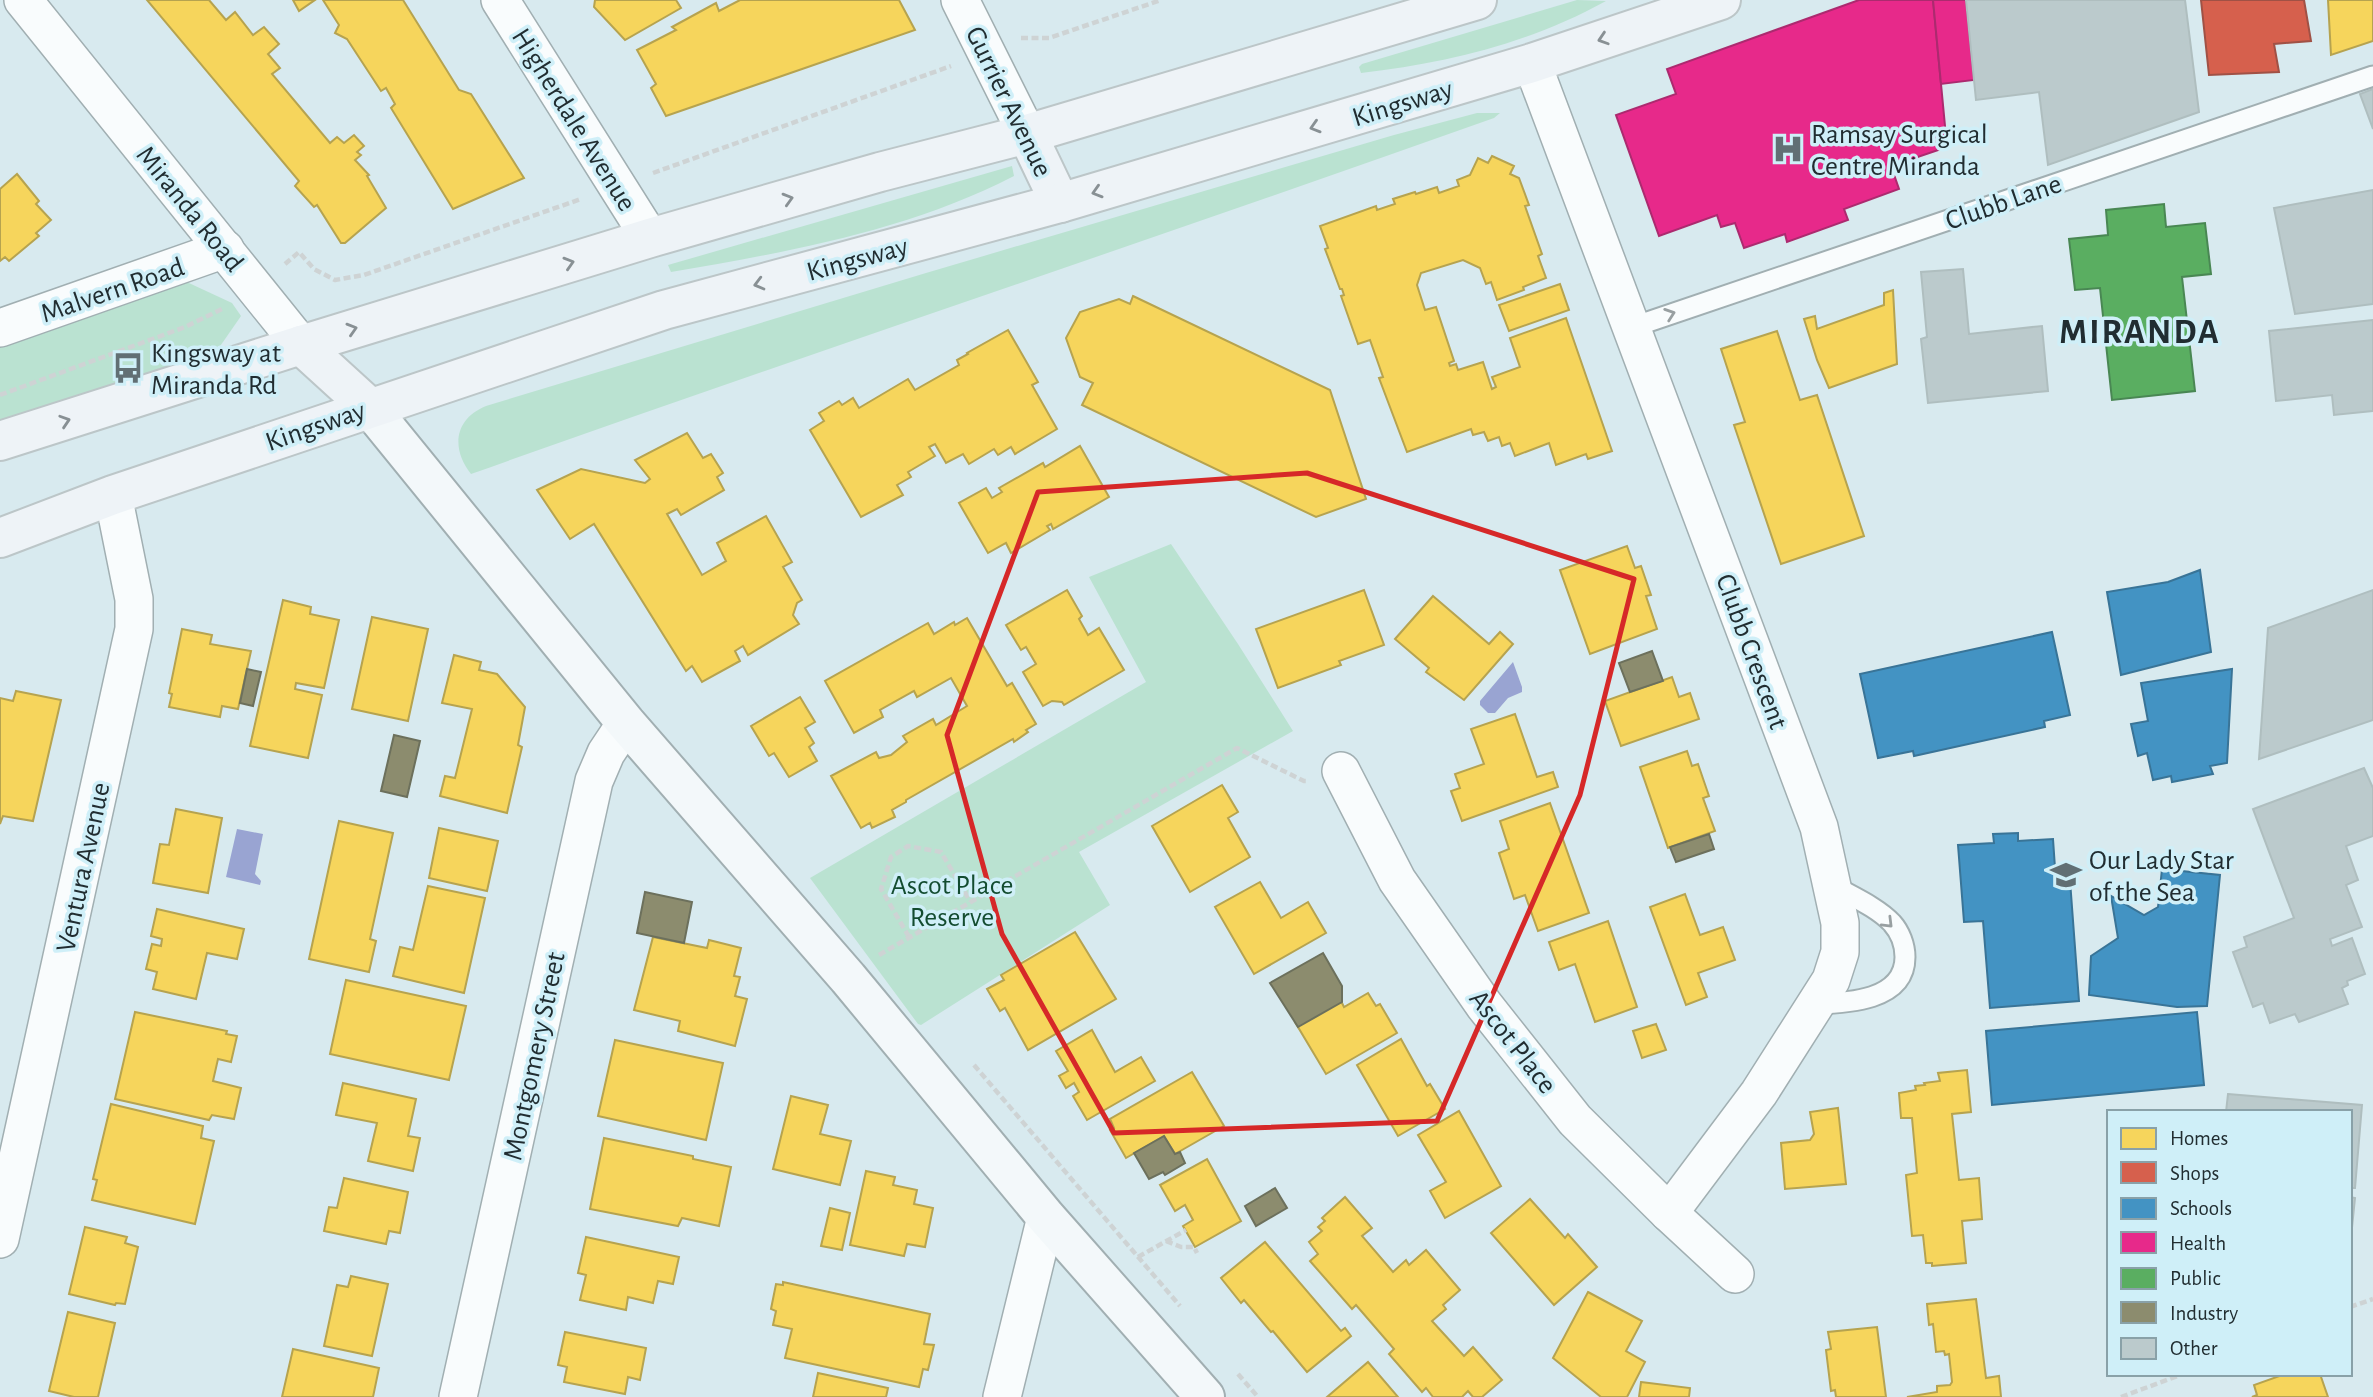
<svg xmlns="http://www.w3.org/2000/svg" width="2373" height="1397" font-family="'Alegreya Sans',sans-serif">
	<rect width="100%" height="100%" fill="#d8eaef"/>
	<g fill="#bae2d1">
		<path d="M1577 0 1606 1C1530 43 1447 63 1361 73L1359 67 1362 64Z"/>
		<path d="M1477 113H1500L1494 118C1154 239 811 353 471 474 451 449 454 419 486 406L926 273 1394 135Z"/>
		<path d="M1012 166 1014 176C907 231 788 252 671 272L668 265Z"/>
		<polygon points="163,271 232,303 241,316 198,378 0,441 0,328"/>
		<polygon points="1171,544 1238,644 1293,731 1079,852 1110,905 921,1025 918,1024 810,878 1146,682 1089,577"/>
	</g>
	<g fill="#99a4d2">
		<polygon points="1513,662 1522,687 1522,692 1508,698 1495,713 1488,713 1480,705 1480,701"/>
		<polygon points="237,829 263,834 255,874 261,881 260,885 226,877"/>
	</g>
	<g fill="#f6d55c" stroke="#b6a34f" stroke-width="2">
		<polygon points="147,0 209,0 226,20 235,12 253,35 264,27 279,44 268,54 280,68 272,74 330,143 337,137 344,143 354,135 364,146 357,152 361,155 355,160 369,175 367,176 386,208 345,243 341,243 317,205 314,207 295,186 299,181"/>
		<polygon points="293,0 315,0 299,11"/>
		<polygon points="323,0 403,0 459,90 471,94 524,178 453,209 391,108 395,104 386,88 381,91 347,39 335,33 339,25"/>
		<polygon points="595,0 676,0 681,8 625,40 594,7"/>
		<polygon points="740,0 899,0 915,30 666,116 651,88 656,84 637,50 676,30 672,27 716,3 719,11"/>
		<polygon points="2328,0 2373,0 2373,41 2331,55"/>
		<polygon points="1492,156 1514,166 1510,174 1519,178 1529,205 1525,206 1542,254 1538,256 1546,278 1523,287 1524,290 1497,300 1491,282 1486,284 1480,268 1463,260 1421,273 1417,285 1425,310 1436,307 1454,361 1449,363 1450,366 1456,364 1458,370 1483,362 1492,389 1496,387 1492,377 1520,367 1510,338 1566,318 1612,451 1588,459 1586,454 1556,465 1549,443 1515,456 1510,443 1502,446 1499,437 1488,441 1484,432 1473,435 1471,429 1407,452 1379,378 1383,377 1370,340 1358,344 1341,296 1344,295 1342,289 1340,289 1325,249 1328,248 1320,226 1376,206 1377,210 1395,204 1393,199 1415,192 1416,194 1437,187 1439,193 1459,186 1457,180 1470,175 1478,158 1488,163"/>
		<polygon points="17,174 39,201 36,204 51,220 36,233 39,236 9,261 5,257 0,261 0,189"/>
		<polygon points="1560,284 1569,310 1509,331 1499,305"/>
		<polygon points="1893,290 1897,364 1829,388 1817,360 1804,319 1815,316 1817,329 1884,305 1884,293"/>
		<polygon points="1133,296 1330,390 1366,499 1316,517 1082,405 1093,383 1080,377 1066,338 1080,312 1119,299 1130,304"/>
		<polygon points="1008,330 1038,382 1032,385 1057,429 1015,454 1011,447 998,455 994,449 969,464 963,454 946,463 935,444 929,447 935,456 908,472 911,477 897,485 903,495 861,517 810,430 824,421 819,413 839,401 842,405 853,398 859,408 908,379 915,390 959,365 957,360 968,354 967,353"/>
		<polygon points="1777,331 1800,400 1817,395 1864,536 1781,564 1734,425 1745,422 1721,349"/>
		<polygon points="687,433 703,458 711,454 723,473 717,477 724,490 681,515 677,509 667,514 702,575 726,561 717,543 766,516 792,562 783,567 802,600 797,603 793,615 799,624 748,655 743,646 735,651 740,661 702,682 692,666 686,671 594,524 570,539 537,490 581,469 645,483 650,479 635,460"/>
		<polygon points="1080,446 1109,497 1053,529 1051,524 1047,526 1050,530 1011,553 1006,543 988,553 959,503 986,488 992,498 1002,492 999,488 1043,463 1045,467"/>
		<polygon points="1627,546 1635,568 1641,566 1651,595 1646,596 1657,629 1590,654 1560,570"/>
		<polygon points="1067,590 1082,616 1079,619 1088,635 1099,628 1124,670 1064,705 1062,702 1052,701 1043,706 1023,672 1036,664 1026,647 1021,650 1006,625"/>
		<polygon points="1364,590 1384,645 1339,661 1341,665 1278,688 1256,629"/>
		<polygon points="1433,596 1489,644 1500,632 1513,644 1464,700 1426,672 1429,668 1395,639"/>
		<polygon points="283,600 311,607 310,614 339,620 324,688 296,683 295,689 322,695 308,758 250,746"/>
		<polygon points="372,617 428,629 408,721 352,709"/>
		<polygon points="967,618 1007,686 1012,683 1036,724 1026,730 1028,732 1014,742 1013,739 906,800 906,802 892,810 895,817 872,828 870,823 861,828 831,776 876,752 879,758 891,755 907,742 903,736 933,719 936,725 967,706 951,678 917,697 914,691 880,710 883,717 854,733 825,681 928,623 934,634 954,622 955,625"/>
		<polygon points="182,629 212,635 210,644 251,651 238,709 222,706 220,717 169,707 172,694 169,693"/>
		<polygon points="454,655 481,662 479,670 497,674 525,707 518,745 522,747 507,813 440,796 445,776 455,778 472,709 442,703"/>
		<polygon points="1672,677 1679,697 1690,693 1699,719 1621,746 1605,701"/>
		<polygon points="16,691 61,700 33,821 3,816 0,824 0,698 13,701"/>
		<polygon points="800,697 815,722 805,728 814,743 809,747 817,761 789,777 774,753 769,756 751,726"/>
		<polygon points="1515,714 1537,777 1553,772 1558,787 1462,821 1451,791 1460,788 1455,774 1484,764 1471,729"/>
		<polygon points="1687,751 1692,766 1698,764 1709,796 1703,798 1715,831 1668,848 1640,767"/>
		<polygon points="1222,785 1238,812 1228,818 1250,857 1190,892 1152,826"/>
		<polygon points="1550,803 1589,913 1538,931 1525,895 1514,899 1499,853 1509,849 1500,821"/>
		<polygon points="176,809 222,818 208,893 153,883 160,844 169,845"/>
		<polygon points="339,821 393,833 370,939 376,941 369,972 309,959"/>
		<polygon points="439,828 498,841 487,891 429,878"/>
		<polygon points="1260,882 1281,918 1308,902 1326,933 1254,974 1215,907"/>
		<polygon points="428,886 485,898 464,993 393,976 400,947 413,950"/>
		<polygon points="1685,894 1700,935 1723,927 1735,960 1698,973 1707,997 1686,1005 1650,907"/>
		<polygon points="157,909 244,929 237,959 207,953 196,999 153,989 157,972 146,969 152,944 161,946 162,939 151,936"/>
		<polygon points="1608,921 1637,1007 1595,1022 1575,964 1559,970 1549,942"/>
		<polygon points="1075,932 1116,999 1028,1050 1005,1008 1000,1011 987,989 1004,980 1001,975"/>
		<polygon points="653,937 707,948 709,940 741,948 734,976 740,977 735,996 747,999 735,1046 678,1031 680,1021 634,1010"/>
		<polygon points="346,980 466,1006 449,1080 330,1054"/>
		<polygon points="1368,993 1376,1006 1380,1004 1397,1033 1326,1074 1295,1022 1339,997 1344,1007"/>
		<polygon points="135,1012 227,1031 226,1034 237,1036 231,1062 218,1059 213,1081 241,1088 234,1119 212,1115 209,1120 115,1099"/>
		<polygon points="1656,1024 1666,1050 1642,1058 1633,1031"/>
		<polygon points="1092,1030 1115,1072 1141,1057 1155,1081 1087,1120 1073,1096 1079,1092 1074,1083 1066,1088 1059,1076 1068,1071 1056,1051"/>
		<polygon points="1401,1039 1427,1086 1430,1084 1445,1109 1398,1136 1357,1065"/>
		<polygon points="615,1040 723,1063 706,1140 598,1116"/>
		<polygon points="1967,1070 1971,1112 1952,1114 1959,1180 1979,1178 1982,1219 1962,1221 1966,1263 1932,1266 1932,1263 1926,1263 1923,1235 1912,1236 1906,1175 1917,1173 1912,1118 1901,1118 1899,1093 1916,1090 1915,1086 1925,1085 1924,1083 1940,1081 1938,1073"/>
		<polygon points="1192,1072 1224,1126 1175,1154 1164,1136 1126,1158 1110,1130 1114,1128 1110,1119"/>
		<polygon points="343,1083 416,1099 408,1136 420,1138 413,1171 368,1161 377,1123 336,1115"/>
		<polygon points="791,1096 828,1105 820,1134 851,1141 840,1185 773,1169"/>
		<polygon points="111,1104 203,1126 201,1138 214,1141 195,1224 92,1200 97,1180 93,1179"/>
		<polygon points="1838,1108 1846,1184 1785,1189 1781,1143 1810,1140 1814,1134 1810,1112"/>
		<polygon points="1459,1111 1501,1186 1445,1218 1430,1191 1446,1182 1418,1135"/>
		<polygon points="604,1138 693,1156 693,1159 731,1167 719,1226 682,1218 678,1226 590,1209"/>
		<polygon points="1207,1159 1241,1221 1195,1247 1183,1226 1193,1220 1185,1205 1175,1211 1160,1185"/>
		<polygon points="866,1171 895,1177 893,1185 917,1190 914,1204 933,1208 925,1247 907,1244 904,1256 850,1245"/>
		<polygon points="344,1178 408,1192 400,1233 389,1231 386,1244 324,1231 329,1207 337,1208"/>
		<polygon points="1345,1197 1372,1228 1362,1236 1393,1272 1406,1260 1409,1265 1426,1250 1460,1290 1443,1305 1446,1309 1432,1321 1464,1356 1473,1347 1502,1380 1482,1397 1473,1397 1468,1391 1462,1397 1433,1397 1426,1388 1422,1392 1389,1354 1394,1349 1356,1305 1352,1309 1310,1261 1318,1254 1309,1242 1322,1231 1318,1227 1325,1221 1322,1218"/>
		<polygon points="1530,1199 1565,1238 1568,1234 1597,1267 1554,1305 1491,1233"/>
		<polygon points="830,1208 850,1213 842,1250 821,1246"/>
		<polygon points="85,1227 127,1237 125,1243 138,1247 125,1304 116,1303 115,1305 69,1294"/>
		<polygon points="586,1237 679,1257 673,1284 658,1281 653,1303 628,1297 626,1310 580,1300 586,1275 578,1273"/>
		<polygon points="1265,1242 1341,1331 1345,1328 1351,1336 1307,1372 1273,1331 1271,1332 1244,1300 1241,1303 1221,1278"/>
		<polygon points="351,1276 388,1284 372,1356 324,1346 337,1285 348,1287"/>
		<polygon points="783,1282 930,1314 924,1344 934,1345 928,1370 923,1369 919,1387 785,1358 792,1329 773,1325 776,1311 771,1309 776,1284 783,1285"/>
		<polygon points="1588,1292 1642,1321 1626,1351 1645,1362 1627,1397 1601,1397 1553,1358"/>
		<polygon points="1976,1299 1986,1378 1999,1376 2001,1397 1907,1397 1937,1392 1937,1386 1950,1385 1952,1382 1949,1354 1945,1355 1944,1351 1936,1352 1933,1324 1929,1325 1927,1304"/>
		<polygon points="68,1312 115,1323 98,1397 74,1397 49,1391"/>
		<polygon points="1877,1327 1886,1397 1836,1397 1835,1390 1831,1391 1826,1350 1831,1349 1828,1332"/>
		<polygon points="565,1332 646,1348 640,1380 628,1377 625,1394 564,1382 567,1367 558,1365"/>
		<polygon points="293,1349 379,1368 373,1397 282,1397"/>
		<polygon points="1368,1362 1398,1397 1327,1397"/>
		<polygon points="818,1373 888,1388 886,1397 813,1397"/>
		<polygon points="2285,1374 2320,1374 2328,1397 2252,1397 2257,1395 2254,1385"/>
		<polygon points="1641,1382 1690,1388 1689,1397 1639,1397"/>
	</g>
	<polygon fill="#d6604d" stroke="#a05145" stroke-width="2" points="2201,0 2304,0 2311,41 2274,44 2279,72 2209,75"/>
	<g fill="#4393c3" stroke="#397497" stroke-width="2">
		<polygon points="2200,570 2211,652 2121,675 2107,592 2168,582"/>
		<polygon points="2052,632 2070,715 2044,721 2045,727 1914,756 1913,751 1878,758 1860,674"/>
		<polygon points="2232,669 2227,763 2210,766 2213,774 2172,782 2171,776 2153,780 2147,753 2138,756 2131,724 2148,721 2141,683"/>
		<polygon points="2018,833 2018,841 2053,839 2055,868 2069,867 2079,1001 1990,1008 1983,921 1964,922 1958,845 1994,843 1993,834"/>
		<polygon points="2162,869 2220,875 2207,1006 2177,1007 2089,995 2091,956 2118,938 2111,896 2144,915 2158,907"/>
		<polygon points="2197,1012 2204,1085 1992,1105 1986,1031"/>
	</g>
	<g fill="#e7298a" stroke="#ac2a6f" stroke-width="2">
		<polygon points="1859,0 1933,0 1947,147 1891,166 1899,189 1844,209 1848,220 1787,242 1785,234 1744,248 1735,223 1721,227 1717,215 1659,236 1616,115 1676,94 1667,69"/>
		<polygon points="1933,0 1966,0 1974,80 1941,84"/>
	</g>
	<polygon fill="#5aae61" stroke="#498753" stroke-width="2" points="2164,204 2166,227 2205,223 2211,274 2182,277 2195,391 2112,400 2100,288 2075,290 2069,239 2108,235 2106,210"/>
	<g fill="#8c8c6e" stroke="#6c705c" stroke-width="2">
		<polygon points="1652,651 1663,681 1630,692 1619,663"/>
		<polygon points="247,669 261,672 253,706 240,703"/>
		<polygon points="394,735 420,741 407,797 381,791"/>
		<polygon points="1709,834 1714,849 1676,862 1670,847"/>
		<polygon points="645,892 692,902 684,943 637,933"/>
		<polygon points="1323,953 1342,986 1342,1002 1298,1027 1270,983"/>
		<polygon points="1164,1136 1175,1154 1180,1152 1185,1163 1165,1175 1163,1172 1149,1179 1134,1153"/>
		<polygon points="1275,1188 1287,1208 1256,1226 1245,1206"/>
	</g>
	<g fill="#bbcacc" stroke="#afbebf" stroke-width="2">
		<polygon points="1966,0 2185,0 2199,112 2048,165 2039,92 1976,100"/>
		<polygon points="2373,89 2373,129 2360,94"/>
		<polygon points="2373,190 2373,304 2295,314 2274,208"/>
		<polygon points="1963,269 1969,334 2042,326 2048,391 1928,403 1921,339 1927,337 1921,272"/>
		<polygon points="2373,320 2373,411 2334,415 2332,395 2276,401 2269,331"/>
		<polygon points="2373,590 2373,720 2259,759 2268,628"/>
		<polygon points="2364,768 2373,788 2373,836 2346,846 2358,880 2346,885 2362,927 2330,939 2332,946 2352,938 2365,974 2347,981 2348,985 2342,988 2348,1004 2299,1022 2295,1014 2270,1023 2263,1003 2253,1007 2233,952 2247,947 2244,937 2294,918 2253,809"/>
		<polygon points="2228,1094 2362,1105 2355,1188 2350,1188 2350,1112 2226,1112"/>
		<polygon points="2350,1197 2355,1198 2350,1247"/>
	</g>
	<g fill="none" stroke-linecap="round" stroke-linejoin="round">
		<defs>
			<g id="lane">
				<polyline points="1633,327 2373,76"/>
				<path d="M1815 1004C1847 1003 1905 1001 1905 957 1905 945 1900 932 1892 923 1877 907 1851 896 1832 885"/>
			</g>
			<g id="street">
				<polyline points="23,0 301,345"/>
				<polyline points="500,0 650,238"/>
				<polyline points="960,0 1027,134"/>
				<polyline points="1532,63 1819,827 1840,923 1840,952 1831,980 1759,1093 1669,1213"/>
				<polyline points="0,328 225,249"/>
				<polyline points="1341,771 1397,880 1484,1005 1575,1120 1669,1213 1735,1274"/>
				<polyline points="0,1239 134,629 134,599 113,495"/>
				<polyline points="458,1397 594,781 606,753 626,723"/>
				<polyline points="1002,1397 1046,1217"/>
			</g>
			<polyline id="secondary" points="369,407 626,723 848,978 1046,1217 1205,1397"/>
			<g id="primary">
				<polyline points="1027,134 1060,203"/>
				<polyline points="301,345 369,407"/>
				<polyline points="0,441 301,345 650,238 880,172 1027,134 1477,0"/>
				<polyline points="0,538 113,495 664,310 1060,203 1532,63 1721,0"/>
			</g>
		</defs>
		<use href="#lane" stroke="#a1afb2" stroke-width="23"/>
		<use href="#street" stroke="#a1afb2" stroke-width="40"/>
		<use href="#secondary" stroke="#a1afb2" stroke-width="42"/>
		<use href="#primary" stroke="#bcc6c8" stroke-width="42"/>
		<g stroke="#ced3d4" stroke-width="4.5" stroke-dasharray="7 3.5" stroke-linecap="butt">
			<polyline points="1021,38 1049,38 1161,0"/>
			<polyline points="653,173 951,66"/>
			<polyline points="285,264 299,252 314,269 335,280 364,275 581,199"/>
			<polyline points="0,395 185,327 224,308"/>
			<polyline points="909,937 881,889 891,857 908,846 941,852 970,901"/>
			<polyline points="879,955 1237,748 1304,781 1307,781"/>
			<polyline points="974,1065 1180,1306"/>
			<polyline points="1166,1241 1181,1247 1194,1247 1197,1253"/>
			<polyline points="1138,1257 1186,1230"/>
			<polyline points="2350,1307 2373,1299"/>
			<polyline points="1238,1374 1258,1397"/>
			<polyline points="2121,1397 2183,1374"/>
		</g>
		<use href="#lane" stroke="#f9fcfd" stroke-width="19"/>
		<use href="#street" stroke="#f9fcfd" stroke-width="37"/>
		<use href="#secondary" stroke="#f3f8fa" stroke-width="38"/>
		<use href="#primary" stroke="#eef3f7" stroke-width="38"/>
	</g>
	<defs><path id="oneway-chevron" d="M-2-3.5L2.5 0L-2 3.5" fill="none" stroke-width="1.6" stroke-linecap="round" stroke-linejoin="round" transform="scale(1.75)"/></defs>
	<g stroke="#889094">
		<use href="#oneway-chevron" transform="translate(1603 39) rotate(162)"/>
		<use href="#oneway-chevron" transform="translate(1315 127) rotate(163)"/>
		<use href="#oneway-chevron" transform="translate(1097 192) rotate(163)"/>
		<use href="#oneway-chevron" transform="translate(788 199) rotate(-16)"/>
		<use href="#oneway-chevron" transform="translate(569 263) rotate(-17)"/>
		<use href="#oneway-chevron" transform="translate(759 284) rotate(165)"/>
		<use href="#oneway-chevron" transform="translate(352 329) rotate(-17)"/>
		<use href="#oneway-chevron" transform="translate(65 421) rotate(-18)"/>
	</g>
	<g stroke="#989fa1">
		<use href="#oneway-chevron" transform="translate(1670 314) rotate(-19)"/>
		<use href="#oneway-chevron" transform="translate(1888 923) rotate(45)"/>
	</g>
	<path fill="none" stroke="#d62828" stroke-width="5" stroke-linejoin="round" d="M1307 473 1634 579 1580 795 1437 1121 1114 1133 1002 934 947 735 1038 492Z"/>
	<defs>
		<symbol id="hospital-bare" viewBox="-9 -9 18 18"><path d="M-5-5h3v3.5h4V-5h3V5h-3V1.5h-4V5h-3Z" fill="#616f74" stroke="#cfeff8" stroke-width="2.5" paint-order="stroke"/></symbol>
		<symbol id="bus-bare" viewBox="-9 -9 18 18"><path d="M-5-6H5V4H4V6H2V4H-2V6H-4V4H-5ZM-3.5-4V0h7V-4ZM-3.5 1.2v1.5H-2V1.2ZM2 1.2v1.5H3.5V1.2Z" fill="#616f74" stroke="#cfeff8" stroke-width="2.5" paint-order="stroke"/></symbol>
		<symbol id="school-bare" viewBox="-9 -9 18 18"><path d="M0-5L7-2L0 1L-7-2ZM-4 1L0 2.5L4 1V4Q0 6-4 4Z" fill="#616f74" stroke="#cfeff8" stroke-width="2.5" paint-order="stroke"/></symbol>
	</defs>
	<g fill-rule="evenodd">
		<use href="#hospital-bare" x="1766" y="127" width="44" height="44"/>
		<use href="#bus-bare" x="106" y="346" width="44" height="44"/>
		<use href="#school-bare" x="2044" y="853" width="44" height="44"/>
	</g>
	<g text-anchor="middle" stroke-width="7" stroke-linejoin="round" paint-order="stroke">
		<g font-size="28" fill="#212d31" stroke="#cfeff8">
			<text transform="translate(1010 101) rotate(64)" y="10">Gurrier Avenue</text>
			<text transform="translate(1402 102) rotate(-17)" y="10">Kingsway</text>
			<text transform="translate(575 119) rotate(58)" y="10">Higherdale Avenue</text>
			<text transform="translate(2003 201) rotate(-19)" y="10">Clubb Lane</text>
			<text transform="translate(191 208) rotate(51)" y="10">Miranda Road</text>
			<text transform="translate(857 258) rotate(-15)" y="10">Kingsway</text>
			<text transform="translate(112 289) rotate(-19)" y="10">Malvern Road</text>
			<text transform="translate(315 425) rotate(-19)" y="10">Kingsway</text>
			<text transform="translate(1753 651) rotate(70)" y="10">Clubb Crescent</text>
			<text transform="translate(82 867) rotate(-78)" y="10">Ventura Avenue</text>
			<text transform="translate(1514 1041) rotate(52)" y="10">Ascot Place</text>
			<text transform="translate(533 1056) rotate(-78)" y="10">Montgomery Street</text>
		</g>
		<g font-size="28" fill="#212d31" stroke="#cfeff8" text-anchor="start">
			<text x="1811" y="143">Ramsay Surgical<tspan x="1811" dy="32">Centre Miranda</tspan></text>
			<text x="151" y="362">Kingsway at<tspan x="151" dy="32">Miranda Rd</tspan></text>
			<text x="2089" y="869">Our Lady Star<tspan x="2089" dy="32">of the Sea</tspan></text>
		</g>
		<g font-size="28" fill="#134c30" stroke="#cfeff8">
			<text x="952" y="894">Ascot Place<tspan x="952" dy="32">Reserve</tspan></text>
		</g>
		<g font-size="35" font-weight="bold" letter-spacing="2" fill="#212d31" stroke="#cfeff8">
			<text x="2140" y="343">MIRANDA</text>
		</g>
	</g>
	<rect x="2107" y="1110" width="245" height="266" fill="#cfeff8" stroke="#89a1a8" stroke-width="2"/>
	<rect x="2121" y="1128" width="35" height="21" fill="#f6d55c" stroke="#89a1a8" stroke-width="2"/>
	<text x="2170" y="1145" font-size="21" fill="#212d31">Homes</text>
	<rect x="2121" y="1162" width="35" height="21" fill="#d6604d" stroke="#89a1a8" stroke-width="2"/>
	<text x="2170" y="1180" font-size="21" fill="#212d31">Shops</text>
	<rect x="2121" y="1198" width="35" height="21" fill="#4393c3" stroke="#89a1a8" stroke-width="2"/>
	<text x="2170" y="1215" font-size="21" fill="#212d31">Schools</text>
	<rect x="2121" y="1232" width="35" height="21" fill="#e7298a" stroke="#89a1a8" stroke-width="2"/>
	<text x="2170" y="1250" font-size="21" fill="#212d31">Health</text>
	<rect x="2121" y="1268" width="35" height="21" fill="#5aae61" stroke="#89a1a8" stroke-width="2"/>
	<text x="2170" y="1285" font-size="21" fill="#212d31">Public</text>
	<rect x="2121" y="1302" width="35" height="21" fill="#8c8c6e" stroke="#89a1a8" stroke-width="2"/>
	<text x="2170" y="1320" font-size="21" fill="#212d31">Industry</text>
	<rect x="2121" y="1338" width="35" height="21" fill="#bbcacc" stroke="#89a1a8" stroke-width="2"/>
	<text x="2170" y="1355" font-size="21" fill="#212d31">Other</text>
</svg>
